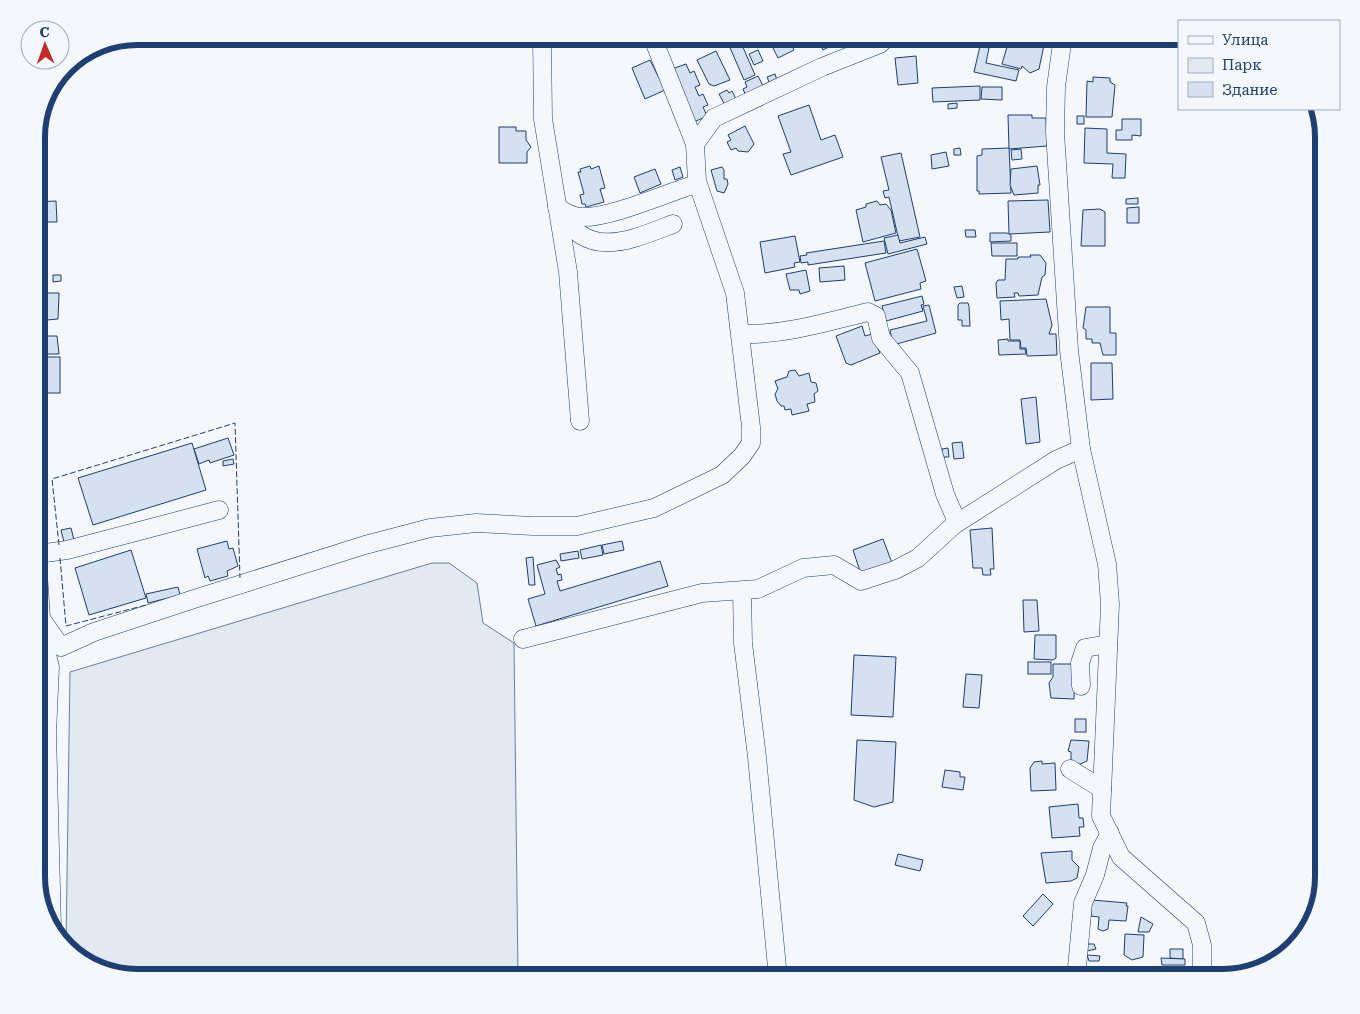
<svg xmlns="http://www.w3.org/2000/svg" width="1360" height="1014" font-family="'Roboto Serif',serif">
	<rect width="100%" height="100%" fill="#f4f7fb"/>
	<polygon fill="#e3e9f0" stroke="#687fa3" points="432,563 449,563 477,583 483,623 514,643 518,978 137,978 76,957 66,945 70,672"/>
	<g fill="#d5e0f0" stroke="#1d3f73">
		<polygon points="752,36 755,45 748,48 744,38"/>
		<polygon points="773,36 788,36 794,50 778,58 768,38"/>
		<polygon points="807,36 837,36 840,41 823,50 818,40 811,44"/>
		<polygon points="844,36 853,36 856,42 849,45"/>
		<polygon points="739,38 755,75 744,80 728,43"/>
		<polygon points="1009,40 1044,45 1039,69 1030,73 1022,66 1021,69 1002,64"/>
		<polygon points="980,46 989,48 986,63 1019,70 1016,81 974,72"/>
		<polygon points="758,50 763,61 754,65 749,54"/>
		<polygon points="716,51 730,80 714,86 709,84 697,60"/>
		<polygon points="916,56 918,83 898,85 895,58"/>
		<polygon points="650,60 665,90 645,99 632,68"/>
		<polygon points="686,64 690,73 694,71 700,85 695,87 699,96 703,94 708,105 703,107 707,116 694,122 672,69"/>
		<polygon points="775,74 777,80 770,84 767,77"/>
		<polygon points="758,76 764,88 746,96 743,89 747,87 745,82"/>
		<polygon points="1093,77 1110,78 1110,82 1115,85 1112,117 1086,117 1087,81 1093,82"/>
		<polygon points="980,86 980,100 933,102 932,88"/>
		<polygon points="982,87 1002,87 1002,100 981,99"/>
		<polygon points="727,90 729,93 732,91 736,99 725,105 719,94"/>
		<polygon points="957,103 957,108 948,109 948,104"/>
		<polygon points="809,105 821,140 835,135 843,157 791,175 783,154 791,152 778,116"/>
		<polygon points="1008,115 1032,115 1032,118 1046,118 1047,146 1009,149"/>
		<rect x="1077" y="116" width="7" height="8"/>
		<polygon points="1122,119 1141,119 1141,136 1132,135 1132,140 1116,140 1116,130 1122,130"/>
		<polygon points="745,126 754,144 748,152 738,151 736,148 731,150 727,142 731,140 728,135"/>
		<polygon points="499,127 516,127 516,131 526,131 526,140 531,147 527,152 527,163 499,163"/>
		<polygon points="1085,128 1107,129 1107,153 1126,154 1125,178 1112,178 1113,164 1084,163"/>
		<polygon points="960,148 961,155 954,155 954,149"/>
		<polygon points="1009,148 1011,193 979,194 979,191 977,191 977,156 982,155 982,149"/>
		<polygon points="1021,149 1022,159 1012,160 1011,150"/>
		<polygon points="946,152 949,166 932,169 931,155"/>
		<polygon points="901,153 920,237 899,241 889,197 885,198 883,191 889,190 881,157"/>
		<polygon points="590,166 591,169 599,166 605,188 600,189 604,202 586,207 585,204 582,204 580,195 584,194 578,172 581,172 580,169"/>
		<polygon points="1037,166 1040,185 1038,185 1038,193 1014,195 1010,185 1011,169"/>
		<polygon points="680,167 683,177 675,180 672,170"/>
		<polygon points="722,167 724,170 724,179 727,179 728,184 724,193 717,191 711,170"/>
		<polygon points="655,169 661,184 640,193 634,177"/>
		<polygon points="1138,198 1138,204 1126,204 1126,199"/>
		<polygon points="1048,200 1050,232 1009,234 1008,201"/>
		<polygon points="56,201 57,222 36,222 36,202"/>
		<polygon points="877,201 880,205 886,204 891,210 896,233 863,242 856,210 866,207 866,204"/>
		<polygon points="1139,207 1139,223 1127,223 1127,208"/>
		<polygon points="1100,209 1105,212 1105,246 1081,246 1083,210"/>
		<polygon points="965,230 975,230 976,237 966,237"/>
		<polygon points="990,233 1007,233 1011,235 1011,241 990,242"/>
		<polygon points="898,235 900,243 925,237 927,244 888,254 884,238"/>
		<polygon points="795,236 800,262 794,263 795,267 765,273 760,242"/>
		<polygon points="884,241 886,253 808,265 808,262 801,263 800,256 807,255 806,253"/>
		<polygon points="991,243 1017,243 1017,256 992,256"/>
		<polygon points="917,249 926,281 920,283 921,289 875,301 865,263"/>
		<polygon points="1030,255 1040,255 1046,263 1045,275 1042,277 1038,295 1019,296 1018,293 1014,293 1015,297 997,298 996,283 998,280 1005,280 1006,259 1018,259 1018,257 1031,257"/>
		<polygon points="844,266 845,280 820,282 819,268"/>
		<polygon points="806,270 810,291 800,294 799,290 790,290 786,274"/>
		<polygon points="53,275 61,275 61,281 53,282"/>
		<polygon points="962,286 964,297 957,298 954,287"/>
		<polygon points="36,293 59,293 58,319 36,321"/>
		<polygon points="922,296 924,304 921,305 923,311 886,321 882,306"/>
		<polygon points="1046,299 1052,325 1049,334 1056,334 1057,355 1027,356 1026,348 1021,348 1020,340 1010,340 1009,319 1001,320 1000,301"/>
		<polygon points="960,303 968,303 969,306 970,326 962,326 962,320 958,320 958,305"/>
		<polygon points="929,305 936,333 893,345 890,330 927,321 923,306"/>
		<polygon points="1086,307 1110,307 1110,333 1116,333 1116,355 1103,355 1100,343 1092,343 1092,339 1086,339 1086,330 1083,328"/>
		<polygon points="862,326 865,336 872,334 880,353 851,365 846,363 836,336"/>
		<polygon points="36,336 57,336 59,354 36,354"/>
		<polygon points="1008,339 1008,341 1020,341 1020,349 1025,349 1026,354 999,355 998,340"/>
		<rect x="36" y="357" width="24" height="36"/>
		<polygon points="1091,363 1112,363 1113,399 1091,400"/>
		<polygon points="795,370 799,376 809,373 811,382 816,383 818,391 814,394 815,402 807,404 809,411 792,415 791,409 785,410 784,406 781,406 777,401 775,394 778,389 775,381 787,377 789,371"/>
		<polygon points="1036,397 1040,442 1026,444 1021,399"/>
		<polygon points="228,438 234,455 210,463 209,460 199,464 194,449"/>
		<polygon points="962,442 964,458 954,459 952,443"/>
		<polygon points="192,443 206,490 93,525 78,478"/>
		<polygon points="948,448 949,457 943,457 942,449"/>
		<polygon points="233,459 234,464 223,466 223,461"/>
		<polygon points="71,528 74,540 64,542 61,530"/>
		<polygon points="992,528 994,569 990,569 991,575 983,575 982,568 973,568 970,530"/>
		<polygon points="883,539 892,563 861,574 853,550"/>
		<polygon points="227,541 229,549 233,548 238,566 227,571 228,576 210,581 208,576 205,578 197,549"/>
		<polygon points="622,541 624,550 604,554 602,545"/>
		<polygon points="601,545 603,555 582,559 580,550"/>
		<polygon points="131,550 146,598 89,615 75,568"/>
		<polygon points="578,551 579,558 561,561 560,554"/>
		<polygon points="533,557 535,585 529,585 526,558"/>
		<polygon points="556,560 560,567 556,569 558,575 561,574 562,580 557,581 560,591 660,561 668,586 536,626 528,599 545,594 537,565"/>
		<polygon points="178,587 180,595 148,603 146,594"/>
		<polygon points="1023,600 1037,600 1039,631 1024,632"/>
		<polygon points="1035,635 1056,635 1056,658 1053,660 1034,659"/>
		<polygon points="854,655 896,657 893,717 851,715"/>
		<rect x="1028" y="662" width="23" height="12"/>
		<polygon points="1053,664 1075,664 1074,699 1051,698 1049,683 1053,677"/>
		<polygon points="966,674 982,675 979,708 963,707"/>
		<rect x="1075" y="719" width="11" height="13"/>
		<polygon points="857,740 896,742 893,802 874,807 854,800"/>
		<polygon points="1071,740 1089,741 1087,761 1078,765 1071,760 1071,752 1068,751"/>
		<polygon points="1042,761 1042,764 1055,763 1056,790 1031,791 1030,768 1034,762"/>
		<polygon points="945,770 960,772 960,777 965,777 963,790 942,787"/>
		<polygon points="1078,804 1079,818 1083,818 1084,827 1079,827 1080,836 1052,838 1049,807"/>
		<polygon points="1072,851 1072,860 1079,867 1077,878 1071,881 1046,883 1041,853"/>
		<polygon points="898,854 923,860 920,871 895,865"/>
		<polygon points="1043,894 1053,904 1033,926 1023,916"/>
		<polygon points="1092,900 1127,903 1126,906 1128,906 1126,921 1109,920 1108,929 1103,931 1098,929 1099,917 1091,916"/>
		<polygon points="1141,917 1153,924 1149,932 1138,932"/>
		<polygon points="1125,934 1144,935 1143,957 1132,960 1124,955"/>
		<polygon points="1087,944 1094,944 1096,949 1087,951"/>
		<polygon points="1170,949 1183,949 1183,959 1170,958"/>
		<polygon points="1087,955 1100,956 1099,961 1089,961"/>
		<polygon points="1161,958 1185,959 1185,965 1162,965"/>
	</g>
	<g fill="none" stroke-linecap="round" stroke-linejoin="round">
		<defs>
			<g id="minor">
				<polyline points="542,36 543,119 568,272 580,421"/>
				<polyline points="1063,36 1056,87 1055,132 1069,350 1081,449 1107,564 1110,604 1101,816 1121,857 1196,923 1202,945 1202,978"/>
				<polyline points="695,144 714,118 822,67 880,44 888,36"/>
				<path d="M557 207C564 212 573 217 582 217 609 218 662 195 690 186"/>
				<path d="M560 211C587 261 631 240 673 224"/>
				<path d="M742 334C786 335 826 322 868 312L876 316 881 338 910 373 945 494 957 522"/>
				<polyline points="36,543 42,633 50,667 47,733 52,928"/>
				<polyline points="38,554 67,550 219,510"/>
				<polyline points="742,591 743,643 757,757 778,978"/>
				<polyline points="42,620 61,647 94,632 191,600 365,545 430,528 476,523 533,526 577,526 654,508 722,475 742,456 751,443 751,427 735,293 697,181 695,144 652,36"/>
				<polyline points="523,639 702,593 758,589 803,568 834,565 861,581 895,570 918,558 954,525 1056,460 1081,449"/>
				<polyline points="1081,686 1080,663 1085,648 1108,644"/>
				<polyline points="1070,769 1102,789"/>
				<polyline points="1076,978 1083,903 1095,875 1102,848 1110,833"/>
			</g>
		</defs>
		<use href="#minor" stroke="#1d3f73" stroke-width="19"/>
		<use href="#minor" stroke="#f4f7fb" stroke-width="18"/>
		<g stroke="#1d3f73" stroke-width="1" stroke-dasharray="6 2.5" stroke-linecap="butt">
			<polyline points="59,545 52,479 235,423 240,578"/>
			<polyline points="60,558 66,626 146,605"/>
		</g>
	</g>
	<path d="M0 0H1360V1014H0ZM137 45H1223A92 92 0 0 1 1315 137V877A92 92 0 0 1 1223 969H137A92 92 0 0 1 45 877V137A92 92 0 0 1 137 45Z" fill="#f4f7fb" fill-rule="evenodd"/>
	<path fill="none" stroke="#1d3f73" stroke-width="6" d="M137 45H1223A92 92 0 0 1 1315 137V877A92 92 0 0 1 1223 969H137A92 92 0 0 1 45 877V137A92 92 0 0 1 137 45Z"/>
	<rect x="1178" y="20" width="162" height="90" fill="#f4f7fb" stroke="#9eadc5"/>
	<rect x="1188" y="36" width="25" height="8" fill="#f4f7fb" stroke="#9eadc5"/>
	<text x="1222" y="45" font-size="15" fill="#1d3f73">Улица</text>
	<rect x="1188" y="58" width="25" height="15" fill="#e3e9f0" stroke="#9eadc5"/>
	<text x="1222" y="70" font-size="15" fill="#1d3f73">Парк</text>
	<rect x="1188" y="82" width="25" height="15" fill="#d5e0f0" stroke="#9eadc5"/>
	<text x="1222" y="95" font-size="15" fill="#1d3f73">Здание</text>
	<g transform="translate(45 45) rotate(358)"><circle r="24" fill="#f4f7fb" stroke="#9eadc5"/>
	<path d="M0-4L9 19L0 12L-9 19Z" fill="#c62828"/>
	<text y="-8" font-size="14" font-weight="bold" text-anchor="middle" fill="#1d3f73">С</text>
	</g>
</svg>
